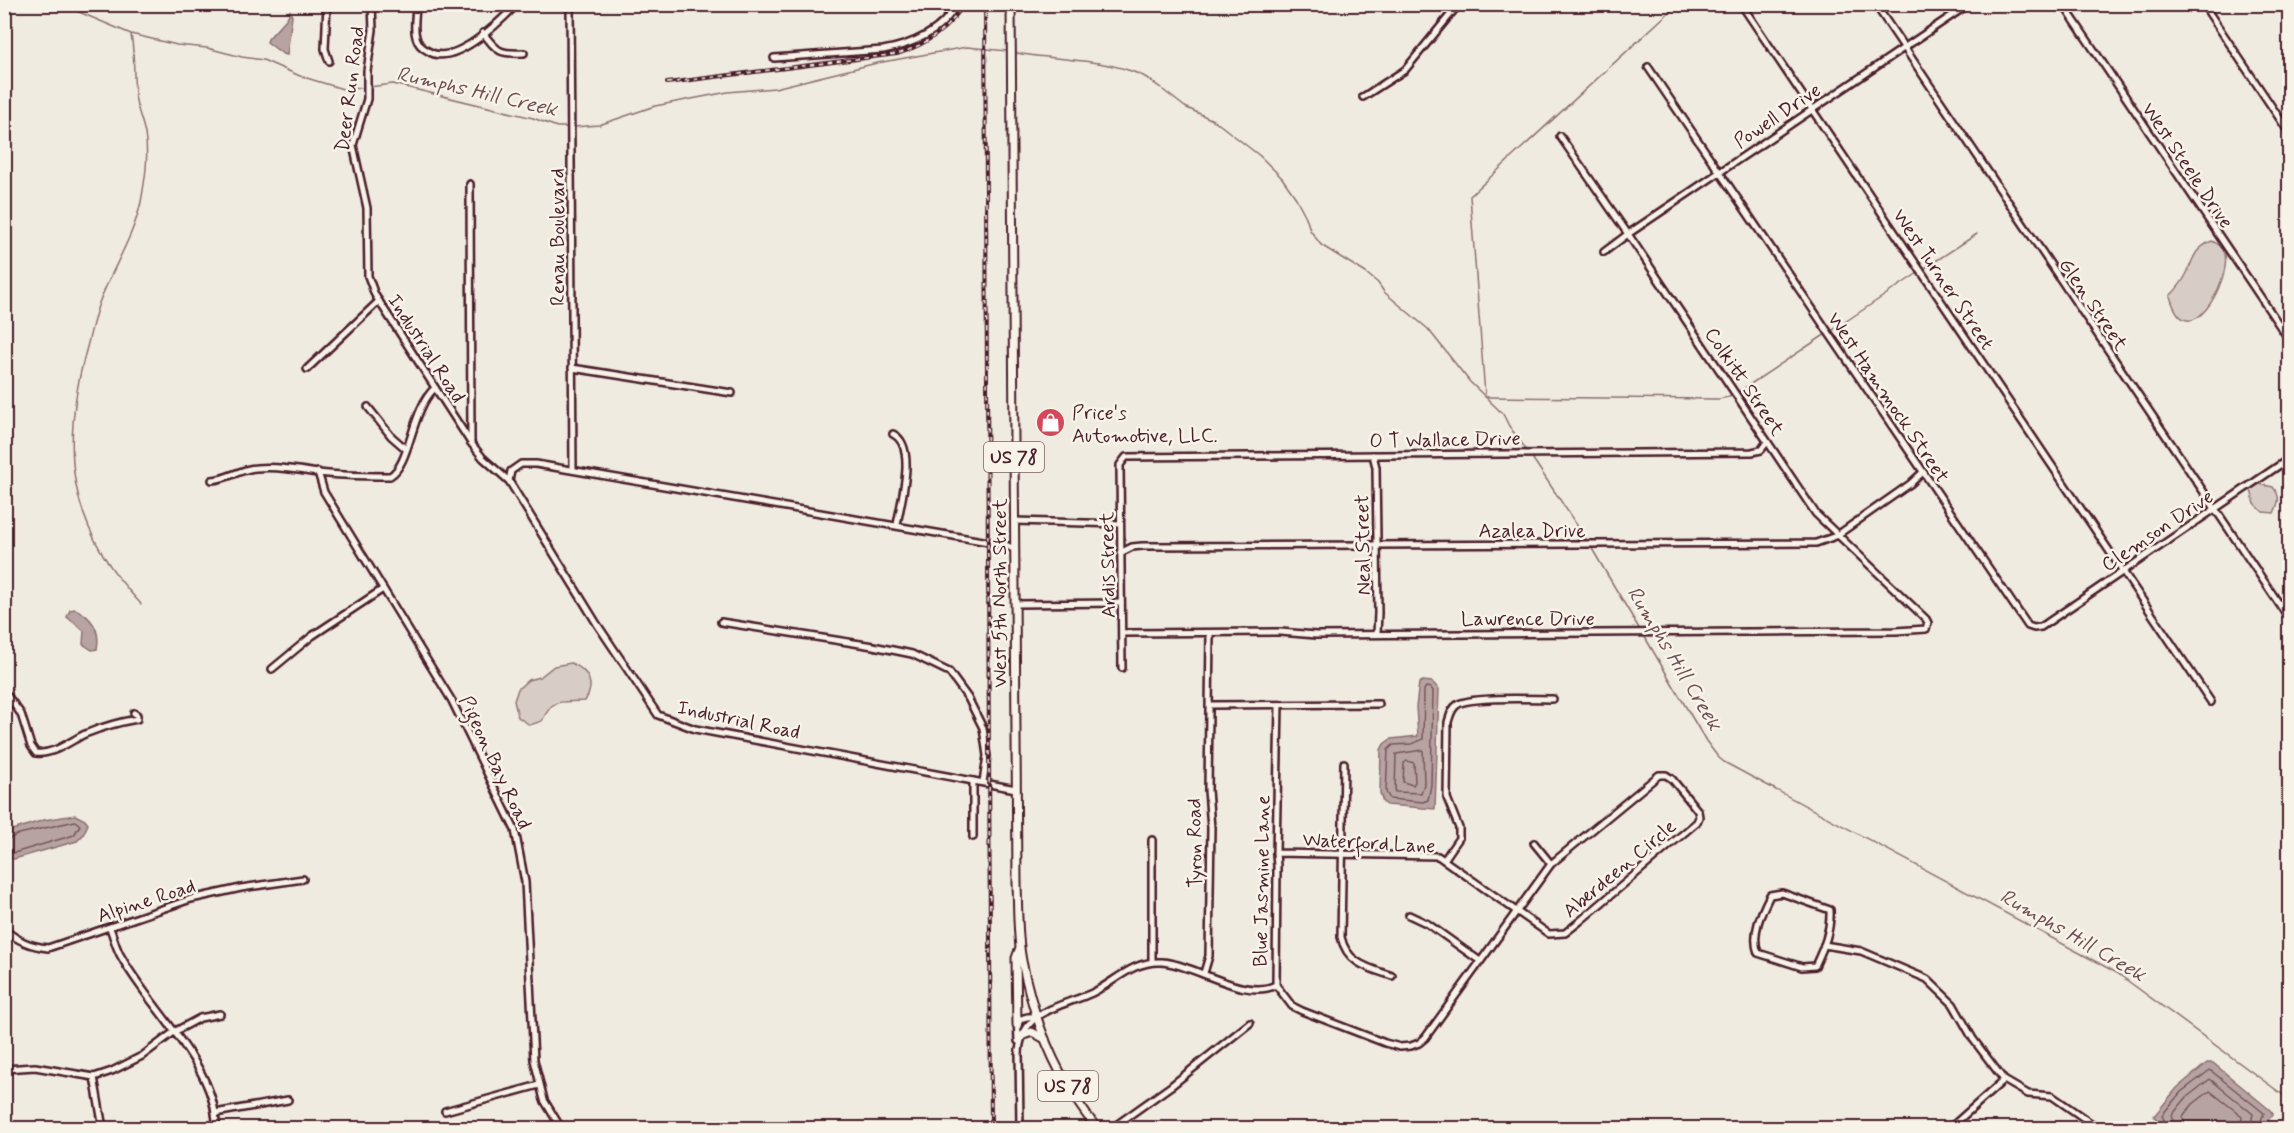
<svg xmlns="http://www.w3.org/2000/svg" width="2294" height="1133" font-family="Mynerve,sans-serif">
	<rect width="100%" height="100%" fill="#f0ebe0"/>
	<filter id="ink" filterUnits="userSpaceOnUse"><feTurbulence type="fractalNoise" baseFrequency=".0167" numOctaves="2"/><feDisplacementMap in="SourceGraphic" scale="12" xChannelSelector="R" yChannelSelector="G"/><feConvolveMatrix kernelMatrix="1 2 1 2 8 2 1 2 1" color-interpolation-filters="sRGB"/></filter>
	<g filter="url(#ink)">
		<g fill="#d8cdc6" stroke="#917678" stroke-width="1.5">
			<path d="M2212 241C2217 243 2224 248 2225 254 2231 280 2188 360 2170 296 2176 290 2183 281 2187 273 2194 257 2194 249 2212 241Z"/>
			<path d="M2254 483 2273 487C2281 497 2279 502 2274 513L2263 512 2255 504 2250 487Z"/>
			<path d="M571 663C588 670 596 684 585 701 560 703 554 696 542 721L530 725 518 717 514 701 518 689 528 680 540 677 554 666Z"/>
		</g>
		<g fill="#b7a4a2" stroke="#8b6f72" stroke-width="1.5">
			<polygon points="290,11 292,16 287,55 283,54 267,42 268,39 287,18"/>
			<path d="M75 609C91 616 101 630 97 649L92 650 83 644 84 631 67 617 70 610Z"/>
			<polygon points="1423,681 1432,682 1439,689 1435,809 1387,805 1383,802 1380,793 1381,750 1384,744 1391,739 1418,736 1416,707 1419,683"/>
			<polygon points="75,815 85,820 88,824 83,835 77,841 14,859 9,859 5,854 5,840 9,831 44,820"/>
			<polygon points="2207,1063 2213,1063 2270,1110 2273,1114 2262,1128 2163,1128 2154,1116 2177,1088"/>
		</g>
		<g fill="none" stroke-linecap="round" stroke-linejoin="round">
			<g stroke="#76545b" stroke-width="1.5">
				<polygon points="1426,687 1431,688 1433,691 1431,785 1428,800 1423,802 1390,799 1386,792 1388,750 1393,745 1412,744 1423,739 1424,690"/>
				<polygon points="1423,750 1424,784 1421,793 1395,792 1396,754"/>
				<polygon points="1407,761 1414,763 1415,782 1413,785 1403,782 1404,763"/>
				<polyline points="4,841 19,834 75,821 80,825 74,835 14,853 4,851"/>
				<polyline points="2167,1128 2162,1115 2181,1092 2210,1070 2264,1113 2258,1128"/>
				<polyline points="2175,1128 2172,1115 2187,1097 2210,1079 2253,1114 2250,1128"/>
				<polyline points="2184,1128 2183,1117 2193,1104 2210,1091 2242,1116 2241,1128"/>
			</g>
			<g stroke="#8b6f72" stroke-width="1.5">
				<polyline points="52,4 79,12 131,34 177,45 207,48 242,57 263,60 300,76 343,89 365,88"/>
				<path d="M131 35C135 55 133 75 135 94 136 108 143 121 145 134 149 156 145 180 141 202 133 238 112 269 99 303 94 317 91 332 87 347 59 448 67 526 141 604"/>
				<path d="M1016 53C1054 60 1107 59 1141 75 1148 78 1155 84 1161 88"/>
				<polyline points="369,87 393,84 533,118 557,127 569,127"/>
				<polyline points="1163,90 1185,107 1215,121 1260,156 1282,178 1296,198 1306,217 1310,230 1321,245 1366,273 1378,283 1384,292 1428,329 1470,382 1503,414 1509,426 1528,452"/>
				<polyline points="574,127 599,125 655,106 728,92 775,88 877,63 967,47 1007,51"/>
				<polyline points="1922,270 1977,234"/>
				<polyline points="1830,332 1918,273"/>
				<polyline points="1737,393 1826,334"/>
				<polyline points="1485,395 1470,196 1678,4"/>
				<polyline points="1486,397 1719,399 1733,396"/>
				<polyline points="1531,456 1588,542"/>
				<polyline points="1591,547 1640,630"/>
				<polyline points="1643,634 1706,741 1718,757 1724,762 2117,973 2290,1100"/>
			</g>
			<defs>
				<g id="minor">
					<polyline points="327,4 325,49 329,61"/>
					<polyline points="372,4 373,30 367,71 367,99 353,145 367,208 368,276 375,295 386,312 471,443 483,458 509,481"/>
					<path d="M416 4C416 15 413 27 416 37 418 44 421 47 428 51 453 68 500 22 517 4"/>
					<polyline points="570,4 573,470"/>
					<polyline points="1741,4 2211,702"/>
					<polyline points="1875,4 2290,620"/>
					<polyline points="2063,4 2290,341"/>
					<polyline points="2203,4 2290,134"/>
					<path d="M483 33C498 52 499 54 524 53"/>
					<path d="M774 58 883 50C911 45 943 32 956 4"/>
					<polyline points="1648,67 2028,626 2034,628 2041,627 2290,458"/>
					<polyline points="1363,97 1405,70 1459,4"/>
					<polyline points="4,154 8,133"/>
					<polyline points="470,184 471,441"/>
					<polyline points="1604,252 1628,234 1969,4"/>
					<polyline points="572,368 732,393"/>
					<polyline points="307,369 379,301"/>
					<polyline points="368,407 391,436 406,449"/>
					<path d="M893 434C918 446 900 504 897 525"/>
					<polyline points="1373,455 1376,467 1378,613 1377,634"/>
					<polyline points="318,472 324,492 452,701 515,830 525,882 534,1060 544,1100 561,1128"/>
					<path d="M212 480C228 479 240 469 256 468 274 466 294 469 311 472 337 476 364 476 390 476 411 464 411 409 435 388"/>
					<polyline points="1015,521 1120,524"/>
					<polyline points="1015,550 1006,545 536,464 521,464 511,471 509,481 597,624 658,715 695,729 1016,789"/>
					<polyline points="1120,553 1132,547 1142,546 1816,543 1836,536 1910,484 1922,473"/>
					<polyline points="1016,604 1121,603"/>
					<polyline points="721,622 873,646 912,654 949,672 968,698 983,728 987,756 983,782"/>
					<polyline points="1123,633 1280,632 1316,635 1896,631 1926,629 1928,623 1926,619 1816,514 1628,234 1560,136"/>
					<polyline points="1122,668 1120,465 1126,457 1752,452 1761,450 1767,442"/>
					<polyline points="272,669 312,636 383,589"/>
					<path d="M4 691 21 714 31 746 36 753C54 755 70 741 85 734 102 727 119 722 137 719V715L134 713"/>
					<polyline points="1210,705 1379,704"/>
					<path d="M1344 763 1341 937C1347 964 1369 968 1392 976"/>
					<polyline points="973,781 973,837"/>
					<polyline points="1152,840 1152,962"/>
					<polyline points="1534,843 1551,864"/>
					<polyline points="1276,853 1438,856 1549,934 1565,933 1579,922 1697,822 1699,817 1698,811 1672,779 1666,775 1659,775 1551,864 1425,1038 1419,1043 1411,1046 1400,1047 1385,1043 1302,1011 1292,1006 1276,985 1277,866 1276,853 1279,705"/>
					<path d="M1444 860 1459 838V828L1447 798 1448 722C1450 716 1451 709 1457 705 1468 696 1535 699 1553 699"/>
					<path d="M1782 893 1830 910C1831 931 1824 947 1815 966L1802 967 1758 953C1751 934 1761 913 1770 895Z"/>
					<polyline points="1409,915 1428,924 1480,961"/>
					<path d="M110 928C114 938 116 949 122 958 150 1009 218 1068 216 1128"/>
					<path d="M4 929C18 941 30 946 48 948L191 899 241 888 303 879"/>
					<polyline points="1824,945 1861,951 1927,979 1953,1004 1973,1039 2004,1080 2028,1094 2052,1096 2098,1128"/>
					<polyline points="1204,973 1209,956 1211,828 1208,790 1210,633"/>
					<path d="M1018 1041C1017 1023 1016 1015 1037 1017"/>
					<polyline points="1019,1050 1020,1128"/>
					<path d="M1019 1052C1020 1038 1025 1026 1037 1017 1053 1005 1075 1001 1092 993 1115 982 1133 960 1162 962 1198 965 1243 1001 1276 985"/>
					<polyline points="4,1069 35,1067 94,1077 112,1071 142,1056 174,1032 200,1018 220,1014"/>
					<polyline points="94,1077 103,1128"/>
					<polyline points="445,1111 539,1085"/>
					<polyline points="215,1113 288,1100"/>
					<polyline points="1112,1128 1171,1086 1250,1023"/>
					<polyline points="1950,1128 2004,1080"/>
				</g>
				<g id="major">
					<path d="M1011 4 1017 883C1018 908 1017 935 1022 961 1034 1021 1058 1081 1097 1128"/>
					<polyline points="1017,1025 1016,958 1019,950"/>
					<polyline points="1021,1036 1032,1032 1045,1039"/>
				</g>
			</defs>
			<use href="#minor" stroke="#4a1f2b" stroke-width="10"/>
			<use href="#major" stroke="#4a1f2b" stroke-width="11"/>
			<use href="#minor" stroke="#f7f3e8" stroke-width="5"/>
			<use href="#major" stroke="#f7f3e8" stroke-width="7"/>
			<defs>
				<g id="rail">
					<polyline points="985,4 991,1128"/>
					<path d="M667 83 897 54C926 45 948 30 964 4"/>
				</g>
			</defs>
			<use href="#rail" stroke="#4a1f2b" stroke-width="4"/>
			<use href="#rail" stroke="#f7f3e8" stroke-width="1.5" stroke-dasharray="4.5" stroke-linecap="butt"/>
		</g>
	</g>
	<defs>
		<symbol id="shop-disc" viewBox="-11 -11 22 22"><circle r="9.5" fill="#d1495b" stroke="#f7f3e8"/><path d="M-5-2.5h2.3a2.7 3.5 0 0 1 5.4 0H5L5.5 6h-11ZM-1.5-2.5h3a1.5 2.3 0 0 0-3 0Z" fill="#fff"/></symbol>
	</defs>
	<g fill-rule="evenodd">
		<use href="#shop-disc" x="1034" y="406" width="33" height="33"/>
	</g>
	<g text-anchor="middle" stroke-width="5" stroke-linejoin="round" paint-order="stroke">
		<g fill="#f7f3e8" stroke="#7e5f64" stroke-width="1.5">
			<rect x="984" y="442" width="60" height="30" rx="4.5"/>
			<rect x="1038" y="1071" width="60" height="30" rx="4.5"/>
		</g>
		<g font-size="18" font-weight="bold" fill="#4a1f2b">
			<text x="1014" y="463">US 78</text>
			<text x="1068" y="1092">US 78</text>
		</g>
		<g font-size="20" fill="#4a1f2b" stroke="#f7f3e8">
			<text transform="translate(349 89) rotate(-83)" y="7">Deer Run Road</text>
			<text transform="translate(1777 115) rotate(-34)" y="7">Powell Drive</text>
			<text transform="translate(2188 165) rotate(56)" y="7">West Steele Drive</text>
			<text transform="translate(557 237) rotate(-90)" y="7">Renau Boulevard</text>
			<text transform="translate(1944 279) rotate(56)" y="7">West Turner Street</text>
			<text transform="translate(2094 304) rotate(56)" y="7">Glen Street</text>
			<text transform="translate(427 348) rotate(57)" y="7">Industrial Road</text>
			<text transform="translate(1745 381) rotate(56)" y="7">Colkitt Street</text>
			<text transform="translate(1889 397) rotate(56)" y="7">West Hammock Street</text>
			<text transform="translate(1445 439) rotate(-1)" y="7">O T Wallace Drive</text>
			<text x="1532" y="537">Azalea Drive</text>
			<text transform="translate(2157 530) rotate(-34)" y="7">Clemson Drive</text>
			<text transform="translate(1362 545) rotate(-91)" y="7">Neal Street</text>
			<text transform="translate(1107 565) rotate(-91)" y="7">Ardis Street</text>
			<text transform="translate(999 593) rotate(-90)" y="7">West 5th North Street</text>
			<text x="1528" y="625">Lawrence Drive</text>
			<text transform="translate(739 719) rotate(12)" y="7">Industrial Road</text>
			<text transform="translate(496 762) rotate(65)" y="7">Pigeon Bay Road</text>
			<text transform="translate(1369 842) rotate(3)" y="7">Waterford Lane</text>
			<text transform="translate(1194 843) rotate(-91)" y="7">Tyron Road</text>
			<text transform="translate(1619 868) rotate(-40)" y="7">Aberdeen Circle</text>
			<text transform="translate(1261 881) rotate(-89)" y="7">Blue Jasmine Lane</text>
			<text transform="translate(146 900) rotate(-18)" y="7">Alpine Road</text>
		</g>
		<g font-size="20" fill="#4a1f2b" stroke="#f7f3e8" text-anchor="start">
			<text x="1072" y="419">Price's<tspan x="1072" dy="23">Automotive, LLC.</tspan></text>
		</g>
		<g font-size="21" font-style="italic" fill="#704e55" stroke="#f7f3e8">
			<text transform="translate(477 91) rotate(13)" y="7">Rumphs Hill Creek</text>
			<text transform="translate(1675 658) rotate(59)" y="7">Rumphs Hill Creek</text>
			<text transform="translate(2073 935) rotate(30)" y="7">Rumphs Hill Creek</text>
		</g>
	</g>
	<rect width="2294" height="1133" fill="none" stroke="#f7f3e8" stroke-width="24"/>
	<rect x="12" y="12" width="2270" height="1109" fill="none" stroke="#4a1f2b" stroke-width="2" filter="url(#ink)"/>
</svg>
